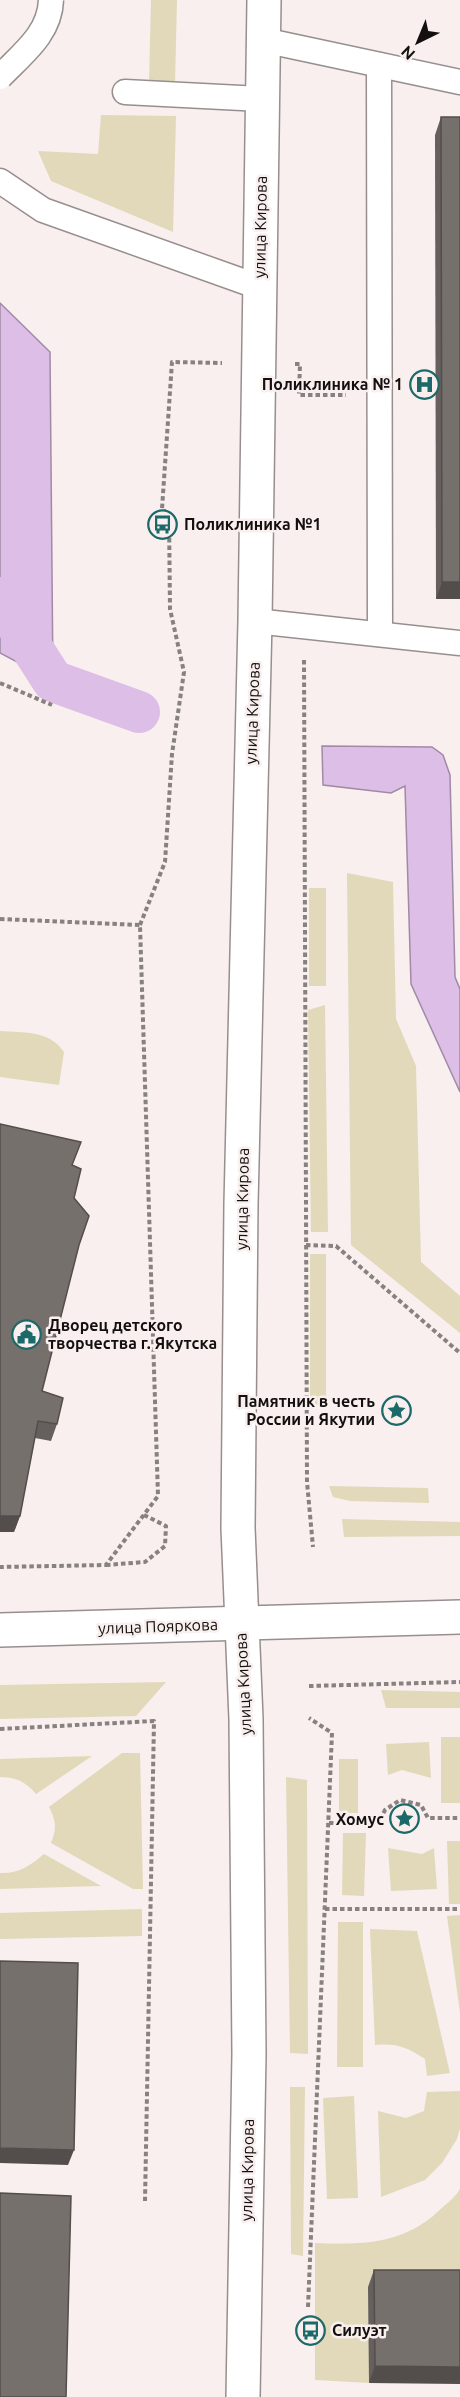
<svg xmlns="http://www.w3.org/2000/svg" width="460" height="2397" font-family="Ubuntu,sans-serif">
	<rect width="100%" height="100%" fill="#f8efee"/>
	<g fill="#e2d9ba">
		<polygon points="151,0 177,0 175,83 149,82"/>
		<polygon points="101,115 176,116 173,232 51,181 38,151 98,154"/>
		<polygon points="347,873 393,882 396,1019 416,1066 421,1262 460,1296 460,1333 351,1245"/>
		<rect x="309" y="888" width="17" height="98"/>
		<polygon points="325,1005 328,1232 311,1232 308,1010"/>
		<path d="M0 1031C25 1033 49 1030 64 1052L59 1085 0 1077Z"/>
		<rect x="310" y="1254" width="16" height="151"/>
		<polygon points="329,1486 428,1488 429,1503 350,1501 333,1497"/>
		<polygon points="342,1519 460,1522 460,1536 344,1537"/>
		<polygon points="166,1682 136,1716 0,1719 0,1685"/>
		<polygon points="381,1690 460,1692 460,1708 386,1708"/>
		<rect x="441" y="1737" width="19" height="66"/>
		<polygon points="429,1742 431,1778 402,1770 388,1775 386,1744"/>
		<path d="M122 1753H140L143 1889H133L51 1843C57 1828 56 1821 49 1807Z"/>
		<path d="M92 1756 36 1794C26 1782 16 1777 0 1777V1759Z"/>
		<rect x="339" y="1759" width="19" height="54"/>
		<polygon points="286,1777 307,1780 308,2054 290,2053"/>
		<polygon points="343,1833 366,1833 364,1896 342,1895"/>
		<polygon points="447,1841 460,1841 460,1904 449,1904"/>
		<polygon points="388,1848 422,1854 434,1848 437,1889 391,1891"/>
		<path d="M44 1854 101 1886 0 1889V1873C19 1874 31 1865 44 1854Z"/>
		<polygon points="142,1909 142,1936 0,1939 0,1913"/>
		<polygon points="460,1915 460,2013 447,1916"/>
		<polygon points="338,1922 363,1922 363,2067 337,2067"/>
		<path d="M370 1929 417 1931 450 2073 427 2076 425 2059C407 2047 396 2043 375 2045Z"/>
		<polygon points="290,2087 305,2087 303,2256 291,2254"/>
		<polygon points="460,2091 460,2128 457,2139 442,2163 425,2180 381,2197 378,2111 406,2118 424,2111 427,2092"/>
		<polygon points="354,2096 358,2198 327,2199 323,2098"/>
		<path d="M460 2189V2287H369V2383L315 2380V2243C367 2245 406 2244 444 2206 450 2201 456 2196 460 2189Z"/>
	</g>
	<g fill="#ddbee6" stroke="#a08aa6" stroke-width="1.5">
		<polygon points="0,303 50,352 53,681 0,653"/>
		<polygon points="322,746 432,747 443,755 450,775 455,977 460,989 460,1092 411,984 405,786 391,793 323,785"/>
	</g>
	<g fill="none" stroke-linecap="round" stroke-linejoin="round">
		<polyline stroke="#ddbee6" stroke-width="42" points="0,598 53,681 139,712"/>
		<defs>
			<g id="lane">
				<polyline points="263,40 460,82"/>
				<polyline points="379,65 380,634"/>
				<polyline points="125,92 263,99"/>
				<polyline points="0,181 43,210 259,287"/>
				<polyline points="255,621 460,643"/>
			</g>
			<g id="secondary">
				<polyline points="0,1630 460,1617"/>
				<polyline points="243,2397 249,2054 246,1719 238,1528 241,1204 255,621 264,0"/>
			</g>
		</defs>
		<use href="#lane" stroke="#978f8e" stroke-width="27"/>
		<use href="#secondary" stroke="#978f8e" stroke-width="36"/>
		<g stroke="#878180" stroke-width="4" stroke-dasharray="4.5 3" stroke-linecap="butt">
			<polyline points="295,364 300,364 299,395 346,395"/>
			<polyline points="304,660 307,1482 313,1547"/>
			<polyline points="0,683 52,705"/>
			<polyline points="0,919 140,925 158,1496 106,1565 0,1567"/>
			<polyline points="140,925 165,862 172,754 184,672 170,609 169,515 162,509 172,362 222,363"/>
			<polyline points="306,1245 336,1246 460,1353"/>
			<polyline points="106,1565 145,1562 165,1546 166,1526 144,1515"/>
			<polyline points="309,1686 460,1682"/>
			<polyline points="0,1729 154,1721 145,2201"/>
			<polyline points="329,1823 379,1822 385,1810 400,1800 421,1805 428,1818 460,1818"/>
			<polyline points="325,1909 460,1909"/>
			<polyline points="308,2307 332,1733 309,1718"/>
		</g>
		<use href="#lane" stroke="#fff" stroke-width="24"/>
		<use href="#secondary" stroke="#fff" stroke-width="33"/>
		<defs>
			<path id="lane-bridge" d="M0 77C22 54 50 34 51 0"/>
		</defs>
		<use href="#lane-bridge" stroke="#978f8e" stroke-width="27" stroke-linecap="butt"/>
		<use href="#lane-bridge" stroke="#fff" stroke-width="24"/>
	</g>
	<g fill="#65605d">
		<polygon points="441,117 460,117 460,599 436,599 435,135"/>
		<polygon points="72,1165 74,1198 78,1246 42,1391 57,1424 51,1441 35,1438 20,1516 14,1532"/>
		<polygon points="374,2270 460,2270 369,2383 368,2287"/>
	</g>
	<g fill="#534e4c">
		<polygon points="442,582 460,582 460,599 436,599"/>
		<polygon points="0,1516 20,1516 14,1532 0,1532"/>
		<polygon points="0,2148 74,2150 68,2165 0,2163"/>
		<polygon points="375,2366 460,2367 460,2384 369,2383"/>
	</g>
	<g fill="#76706c" stroke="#534e4c" stroke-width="1.5">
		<polygon points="441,117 460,117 460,582 442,582"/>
		<polygon points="0,1124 81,1142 72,1165 81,1169 74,1198 89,1216 79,1245 42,1391 63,1398 57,1424 38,1421 20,1516 0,1516"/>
		<polygon points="0,1961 78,1963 74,2150 0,2148"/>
		<polygon points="0,2193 71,2196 66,2397 0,2397"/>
		<polygon points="374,2270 460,2270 460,2367 375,2366"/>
	</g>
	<defs>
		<symbol id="hospital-ring" viewBox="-11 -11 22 22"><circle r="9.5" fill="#f8efee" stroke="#1b6968" stroke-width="1.5"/><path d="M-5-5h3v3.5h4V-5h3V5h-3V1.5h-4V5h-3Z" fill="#1b6968"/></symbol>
		<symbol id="bus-ring" viewBox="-11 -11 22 22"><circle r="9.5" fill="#f8efee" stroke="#1b6968" stroke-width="1.5"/><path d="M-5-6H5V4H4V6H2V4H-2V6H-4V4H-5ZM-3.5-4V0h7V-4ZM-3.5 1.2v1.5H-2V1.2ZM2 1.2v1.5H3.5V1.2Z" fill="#1b6968"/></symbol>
		<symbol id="civic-ring" viewBox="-11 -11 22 22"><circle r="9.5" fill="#f8efee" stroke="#1b6968" stroke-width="1.5"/><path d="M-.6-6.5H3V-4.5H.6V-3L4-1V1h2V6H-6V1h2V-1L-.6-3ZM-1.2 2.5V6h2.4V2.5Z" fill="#1b6968"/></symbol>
		<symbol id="sight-ring" viewBox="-11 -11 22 22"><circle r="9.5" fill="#f8efee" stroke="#1b6968" stroke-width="1.5"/><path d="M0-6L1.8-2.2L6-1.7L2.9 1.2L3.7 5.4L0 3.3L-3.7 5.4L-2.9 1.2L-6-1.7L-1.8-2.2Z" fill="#1b6968"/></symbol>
	</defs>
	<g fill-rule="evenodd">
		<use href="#hospital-ring" x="408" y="368" width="33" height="33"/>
		<use href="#bus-ring" x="146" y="508" width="33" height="33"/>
		<use href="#civic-ring" x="10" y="1318" width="33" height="33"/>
		<use href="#sight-ring" x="380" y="1394" width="33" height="33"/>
		<use href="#sight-ring" x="388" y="1802" width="33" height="33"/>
		<use href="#bus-ring" x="294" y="2314" width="33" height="33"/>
	</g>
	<g text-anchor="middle" stroke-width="5" stroke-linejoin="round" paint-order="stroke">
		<g font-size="16" fill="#13100f" stroke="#f8efee">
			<text transform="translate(260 227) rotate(-89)" y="6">улица Кирова</text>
			<text transform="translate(252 713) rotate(-88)" y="6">улица Кирова</text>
			<text transform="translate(242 1199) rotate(-89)" y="6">улица Кирова</text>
			<text transform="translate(158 1626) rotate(-2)" y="6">улица Пояркова</text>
			<text transform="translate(243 1684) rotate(-93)" y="6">улица Кирова</text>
			<text transform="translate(247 2170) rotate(-89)" y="6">улица Кирова</text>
		</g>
		<g font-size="16" font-weight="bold" fill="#13100f" stroke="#f8efee" text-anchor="end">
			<text x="403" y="390">Поликлиника № 1</text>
			<text x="184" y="530" text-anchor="start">Поликлиника №1</text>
			<text x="48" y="1331" text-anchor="start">Дворец детского<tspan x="48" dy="18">творчества г. Якутска</tspan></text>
			<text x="375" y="1407">Памятник в честь<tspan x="375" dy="18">России и Якутии</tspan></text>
			<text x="384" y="1825">Хомус</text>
			<text x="332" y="2336" text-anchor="start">Силуэт</text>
		</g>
	</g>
	<g transform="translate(418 42) rotate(223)" stroke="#f8efee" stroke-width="4.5" paint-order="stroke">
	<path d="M0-4.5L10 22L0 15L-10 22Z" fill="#13100f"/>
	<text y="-9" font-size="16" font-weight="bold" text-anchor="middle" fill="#13100f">N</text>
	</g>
</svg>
